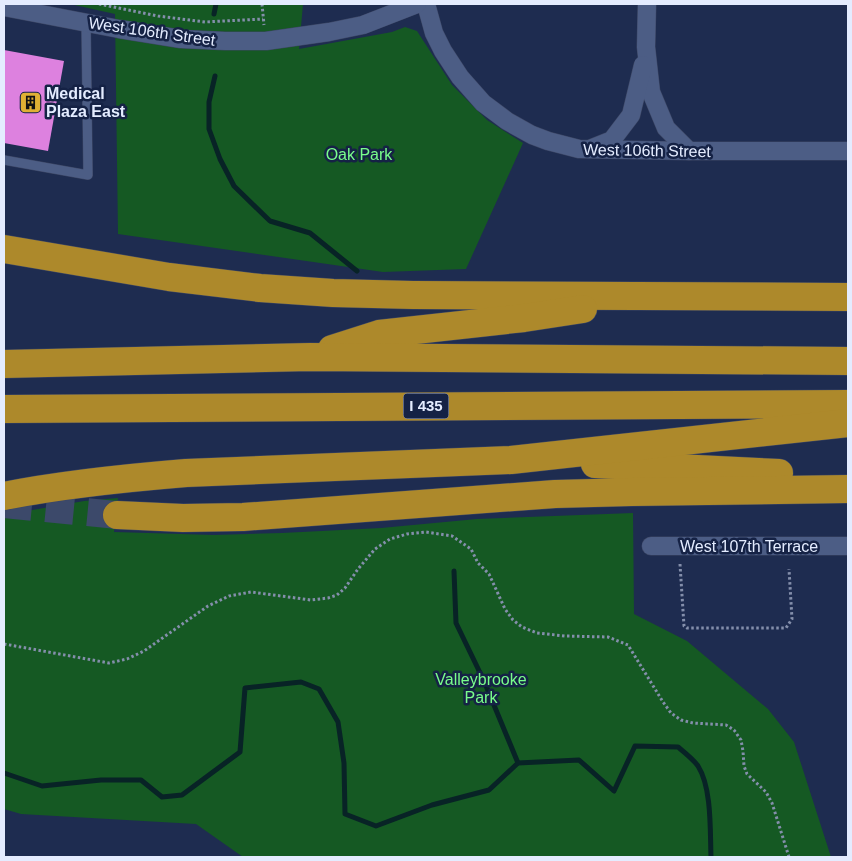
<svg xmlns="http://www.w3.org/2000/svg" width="852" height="861" font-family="Helvetica,sans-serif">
	<rect width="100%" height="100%" fill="#1e2c50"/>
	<g fill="#155923">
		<polygon points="70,4 303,4 299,49 392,32 405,27 417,31 452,85 487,120 523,143 466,269 383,272 118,234 115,14"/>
		<polygon points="118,498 114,532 214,535 282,533 381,528 477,519 633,513 634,614 687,641 768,709 794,742 831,857 243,857 196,824 21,814 4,809 4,515 84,501"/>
	</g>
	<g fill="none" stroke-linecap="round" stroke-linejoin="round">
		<g stroke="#082326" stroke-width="5">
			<polyline points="214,14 216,4"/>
			<polyline points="215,76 209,102 209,129 220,159 234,186 270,221 310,233 357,271"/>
			<polyline points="454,571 456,623 484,681 518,763"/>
			<path d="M4 773 42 786 101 780H141L162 797 182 795 240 752 245 688 301 682 319 689 338 722 344 763 345 814 376 826 432 805 489 790 518 763 579 760 614 791 635 746 678 747C684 752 693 759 698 766 712 788 710 831 711 857"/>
		</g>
	</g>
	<polygon fill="#dd81df" points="4,50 64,61 48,151 4,143"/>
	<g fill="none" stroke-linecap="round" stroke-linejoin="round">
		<polyline stroke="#3c496a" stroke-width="28" stroke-dasharray="28 14" stroke-linecap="butt" points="4,504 117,515"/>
		<defs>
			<polyline id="service" points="4,160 88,175 86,23"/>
			<g id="minor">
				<polyline points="426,4 434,33 443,51 460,77 483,103 507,121 532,135 548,141 579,149 689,151 848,151"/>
				<polyline points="647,4 646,47 651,92 666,128 689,151"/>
				<polyline points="4,7 119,29 181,39 225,41 266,41 329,32 363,25 417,4"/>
				<polyline points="592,148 612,140 631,115 643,65"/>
				<polyline points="651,546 848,546"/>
			</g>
			<g id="motorway">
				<polyline points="4,249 169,277 260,288 333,293 413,295 848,297"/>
				<polyline points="332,349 379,334 524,318 583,309"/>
				<polyline points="4,364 310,357 848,361"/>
				<polyline points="4,409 848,404"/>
				<polyline points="595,464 779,473"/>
				<path d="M4 496C64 484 125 478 186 473L511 460 848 423"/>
				<polyline points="117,515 183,518 243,517 555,494 632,492 848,489"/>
			</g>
		</defs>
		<use href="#service" stroke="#3d4765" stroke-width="10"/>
		<use href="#minor" stroke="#3d4765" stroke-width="19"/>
		<use href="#motorway" stroke="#3d4765" stroke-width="29"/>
		<g stroke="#848fab" stroke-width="3" stroke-dasharray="2.5 2.5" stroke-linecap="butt">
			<polyline points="99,4 158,16 205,22 263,19"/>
			<polyline points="262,4 264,25"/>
			<polyline points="680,564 684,626 687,628 786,628 792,619 789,569"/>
			<polyline points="4,644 109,663 127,659 144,651 208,606 229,596 251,592 311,600 328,598 337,595 345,588 358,569 375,549 390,539 407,534 426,532 452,536 471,549 478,563 489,574 505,609 513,620 522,627 537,633 565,636 608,637 628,645 663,702 671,713 681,720 693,723 726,725 734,730 741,740 743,751 744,766 747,774 766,792 772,803 789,857"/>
		</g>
		<use href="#service" stroke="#4c5d85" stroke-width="9"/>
		<use href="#minor" stroke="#4c5d85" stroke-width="18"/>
		<use href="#motorway" stroke="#ad892b" stroke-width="28"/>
	</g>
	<defs>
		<symbol id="building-square" viewBox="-11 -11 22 22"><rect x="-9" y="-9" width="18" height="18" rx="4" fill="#dfb034" stroke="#152245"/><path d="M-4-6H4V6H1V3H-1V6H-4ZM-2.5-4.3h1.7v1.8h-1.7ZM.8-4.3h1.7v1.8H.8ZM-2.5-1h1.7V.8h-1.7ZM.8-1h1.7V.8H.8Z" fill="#111"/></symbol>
	</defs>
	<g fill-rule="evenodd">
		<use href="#building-square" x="18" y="90" width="25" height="25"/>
	</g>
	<g text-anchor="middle" stroke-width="5" stroke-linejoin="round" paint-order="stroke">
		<rect fill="#152245" stroke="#a6afc7" stroke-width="1" x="403.5" y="393.5" width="45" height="25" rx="4"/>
		<g font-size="15" font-weight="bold" fill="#e4ecff">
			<text x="426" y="411">I 435</text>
		</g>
		<g font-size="16" fill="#e4ecff" stroke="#152245">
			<text transform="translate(152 31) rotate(8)" y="6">West 106th Street</text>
			<text transform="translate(647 150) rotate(1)" y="6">West 106th Street</text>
			<text x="749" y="552">West 107th Terrace</text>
		</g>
		<g font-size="16" font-weight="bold" fill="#e4ecff" stroke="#152245" text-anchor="start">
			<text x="46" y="99">Medical<tspan x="46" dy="18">Plaza East</tspan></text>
		</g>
		<g font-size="16" fill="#79fd8b" stroke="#152245">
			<text x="359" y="160">Oak Park</text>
			<text x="481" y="685">Valleybrooke<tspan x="481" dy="18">Park</tspan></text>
		</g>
	</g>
	<rect width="852" height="861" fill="none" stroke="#e4ecff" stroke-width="10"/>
</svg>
